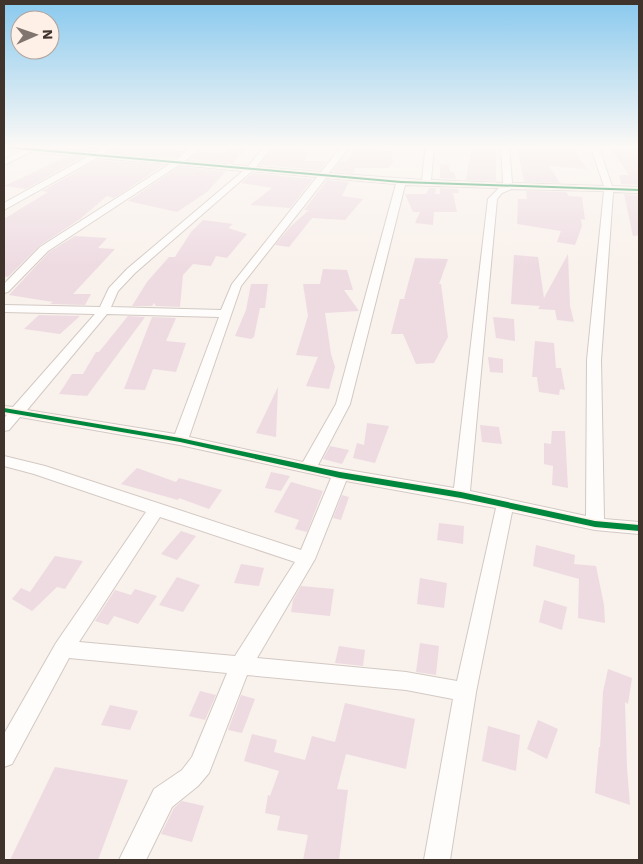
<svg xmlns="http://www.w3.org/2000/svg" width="643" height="864" font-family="'Work Sans',sans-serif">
	<rect width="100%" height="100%" fill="#f9f1ec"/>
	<g fill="#eedbe2">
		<polygon points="63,145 107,145 91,150 63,148"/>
		<polygon points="119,145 176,145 174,150 184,151 175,158 110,152"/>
		<polygon points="234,145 249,145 233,163 190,159 198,152 223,153"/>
		<polygon points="472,145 496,146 496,181 466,180"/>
		<polygon points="639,145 639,185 621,184 619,175 629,175 609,146"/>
		<polygon points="517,146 529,146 531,149 574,150 587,169 549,166 560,183 524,182"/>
		<polygon points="278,147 301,148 299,151 309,152 304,161 327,161 320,170 260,165 272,150 276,150"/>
		<polygon points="357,148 391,151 393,163 388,168 355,168 353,173 333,171 340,161 346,162"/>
		<polygon points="62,157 81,158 26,189 4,186 62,159"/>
		<polygon points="97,160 164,165 114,198 107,196 80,219 39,246 8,277 4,276 4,219 48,192 42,191"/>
		<polygon points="448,164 450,172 454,172 456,179 440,178 440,165"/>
		<polygon points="179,167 226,171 207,192 177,212 128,201"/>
		<polygon points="253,173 313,179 290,208 250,205 272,188 241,183"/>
		<polygon points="327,180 349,182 342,196 363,199 345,220 312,218 289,247 275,245 290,227 309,210 304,210"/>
		<polygon points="429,188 436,188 435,194 440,194 440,188 458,189 459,193 453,193 457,212 434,212 433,225 415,223 420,212 413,212 405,194 426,194"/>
		<polygon points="526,191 566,192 569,196 582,197 585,220 581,219 582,226 575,245 557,242 561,231 517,224 518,199 527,199"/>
		<polygon points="624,194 639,195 639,235 633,236"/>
		<polygon points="203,220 233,224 228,228 247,234 227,258 216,256 211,266 193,264 183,275 180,307 156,306 154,303 152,306 132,306 147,282 169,257 175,257 191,232"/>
		<polygon points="75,236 107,238 98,248 115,249 73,294 91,294 85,305 50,304 53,302 9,295 49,252"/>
		<polygon points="568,254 570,306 574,322 557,320 555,310 538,309 540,306 511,304 514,255 538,257 544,298"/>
		<polygon points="415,258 448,259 439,284 441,284 448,337 434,363 416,364 403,334 391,334 400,299 404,299"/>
		<polygon points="323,269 347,270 353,290 344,290 359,311 325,313 331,354 335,367 329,389 306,386 318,357 296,355 308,316 303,284 320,284"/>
		<polygon points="251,284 268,284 265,308 260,308 254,337 251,339 235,336 246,310"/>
		<polygon points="39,315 80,316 60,334 24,329"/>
		<polygon points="128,316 145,317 87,396 59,394 72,374 83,374 96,352 99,352"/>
		<polygon points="152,317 176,318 166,341 186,343 176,372 153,369 145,390 124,389"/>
		<polygon points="493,317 514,319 515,341 496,338"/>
		<polygon points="535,341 554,343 556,368 561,368 565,390 560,389 559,395 539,392 537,377 532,377"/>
		<polygon points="488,357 503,359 503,373 490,372"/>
		<polygon points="278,387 276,437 256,433"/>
		<polygon points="367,423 389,426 375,463 353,458 357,443 364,445"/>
		<polygon points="480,425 499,427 502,444 482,442"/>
		<polygon points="552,431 565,431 568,488 552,485 553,466 544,464 544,443 551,444"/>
		<polygon points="330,446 349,450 342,464 323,459"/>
		<polygon points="137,468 176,482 179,478 222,490 209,509 179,498 178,500 121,484"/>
		<polygon points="271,472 290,476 281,491 265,488"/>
		<polygon points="291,482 323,491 307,532 295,529 299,520 274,512"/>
		<polygon points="342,495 349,497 341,520 333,518"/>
		<polygon points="439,523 464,526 463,544 437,540"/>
		<polygon points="181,531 196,536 177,560 161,554"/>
		<polygon points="536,545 575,555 574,564 596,566 604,605 605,623 578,618 579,579 533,566"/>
		<polygon points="55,556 83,561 65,589 57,587 32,611 12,599 21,588 30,592"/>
		<polygon points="241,564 264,568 259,586 234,583"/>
		<polygon points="177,577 200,585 183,612 159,605"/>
		<polygon points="420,578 447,583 444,608 417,604"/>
		<polygon points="301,586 334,589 330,616 291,612 293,600"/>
		<polygon points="135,589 157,596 138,624 114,616 108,625 95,621 115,590 131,595"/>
		<polygon points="544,600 567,607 562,630 539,622"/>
		<polygon points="420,643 439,646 436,675 416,672"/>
		<polygon points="339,646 365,650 363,666 335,663"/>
		<polygon points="608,669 632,678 628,704 625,702 627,768 630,805 595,793 599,747 600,747 603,692"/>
		<polygon points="200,691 216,695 205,720 189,716"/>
		<polygon points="241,695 255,699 242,733 228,730"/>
		<polygon points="345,703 415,719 406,769 346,754 337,789 348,790 339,860 303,860 308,835 277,830 280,816 265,813 268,795 270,796 279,771 244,761 252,734 277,740 274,752 305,760 312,736 335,742"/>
		<polygon points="110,705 138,711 130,730 101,725"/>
		<polygon points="538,720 558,729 547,759 527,749"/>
		<polygon points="488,726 520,735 516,771 482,761"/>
		<polygon points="55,767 128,780 98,860 10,860"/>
		<polygon points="182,801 204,806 192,842 161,834 174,808"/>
	</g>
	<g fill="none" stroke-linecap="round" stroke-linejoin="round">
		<defs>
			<path id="minor" d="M4 145C33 145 61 151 91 152 99 153 106 145 117 145L104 153 176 160 194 145H203L185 161 248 166 266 145H274L256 167 321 172 343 145H351L329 173 422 180 426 145H434L431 180 503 183 501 145H509L512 183 604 186 590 145H598L612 186 639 187V193L613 192 601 360 604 519 639 522V534L595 530 512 512 476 692 450 860H424L453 699 406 690 247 675 209 773 198 786 172 807 146 860H119L154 789 182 770 192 757 227 673 69 658 12 764 4 767V734L56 643 146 512 34 474 4 466V456L45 466 301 550 331 478 180 445 20 417 9 430 4 431V418L7 415 4 414V406L13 407 95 314 4 312V305L100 307 109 288 127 269 243 171 179 165 48 251 8 292 4 293V284L40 247 170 164 97 158 4 210V203L87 157 30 152 4 165V160L20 151 4 149ZM252 171 317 177 232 284 221 310 111 307 118 291 135 273ZM326 178 396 184 336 404 303 462 189 437 241 286ZM405 185 499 188 488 199 454 488 318 465 350 404ZM511 189 604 191 587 360 586 516 470 491 497 199 502 193ZM107 314 219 317 175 434 27 410ZM346 481 496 508 457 681 406 672 257 658 315 559ZM160 517 295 562 235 656 79 642Z"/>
		</defs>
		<use href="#minor" stroke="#d3c9c3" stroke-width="2"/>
		<use href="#minor" fill="#fefdfc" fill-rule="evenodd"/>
		<defs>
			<g id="cycleway">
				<polygon points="4,146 401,181 639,189 639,191 401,183 4,148"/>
				<polygon points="4,408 180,438 340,472 461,492 595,521 639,525 639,531 595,527 461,498 340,478 180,442 4,412"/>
			</g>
		</defs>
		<use href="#cycleway" stroke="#fef0e7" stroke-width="3"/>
		<use href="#cycleway" fill="#00873e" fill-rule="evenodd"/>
	</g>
	<linearGradient id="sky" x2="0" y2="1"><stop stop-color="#89c9ee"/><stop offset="0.55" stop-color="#fcf9f6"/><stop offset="1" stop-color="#fcf9f6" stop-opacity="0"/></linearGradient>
	<rect width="643" height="266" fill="url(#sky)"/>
	<rect width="643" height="864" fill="none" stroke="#40332b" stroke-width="10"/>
	<g transform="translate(35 35) rotate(88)"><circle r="24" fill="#fef0e7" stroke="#b2a49c"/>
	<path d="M0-4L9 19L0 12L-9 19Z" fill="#81766f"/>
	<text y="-8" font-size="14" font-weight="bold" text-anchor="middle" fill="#40332b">N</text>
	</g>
</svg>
